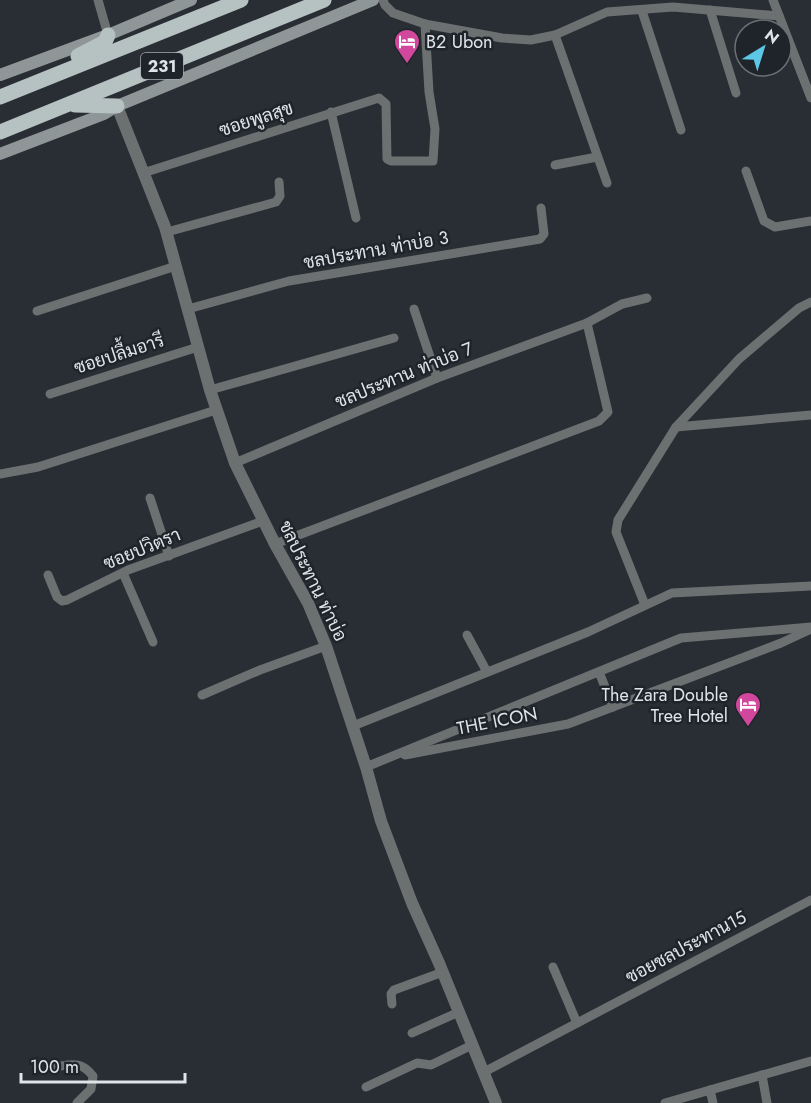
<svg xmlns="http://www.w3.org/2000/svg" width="811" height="1103" font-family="Jost,Sarabun,sans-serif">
	<rect width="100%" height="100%" fill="#292d34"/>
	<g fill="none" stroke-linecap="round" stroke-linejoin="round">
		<g stroke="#6c7071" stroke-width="9">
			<polyline points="98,0 108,35"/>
			<polyline points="383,0 385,5 393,13 425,24 502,38 531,40 555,35 607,12 673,7 779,16"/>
			<polyline points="773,0 811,98"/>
			<polyline points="710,10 736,93"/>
			<polyline points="642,11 681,130"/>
			<polyline points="555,35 607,183"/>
			<polyline points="331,112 356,218"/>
			<polyline points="555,165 597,157"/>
			<polyline points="746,171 764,221 775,227 811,221"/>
			<polyline points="143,173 379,98 386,104 387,159 391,161 433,161 435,129 429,92 425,24"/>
			<polyline points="167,232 276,202 280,196 279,182"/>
			<polyline points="188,309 289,281 540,239 544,234 541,208"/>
			<polyline points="414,309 437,378"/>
			<polyline points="37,311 176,266"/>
			<polyline points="210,390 394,338"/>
			<polyline points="50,394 198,347"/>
			<polyline points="676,427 811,415"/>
			<polyline points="235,463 437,378 587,323 622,304 647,298"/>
			<polyline points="0,474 38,467 216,410"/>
			<polyline points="150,498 169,556"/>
			<polyline points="275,544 599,421 608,412 587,323"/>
			<polyline points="123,573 153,642"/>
			<polyline points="48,575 57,597 62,601 67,600 128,570 263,521"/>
			<polyline points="645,605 616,532 618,520 676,427 739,359 799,308 811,302"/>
			<polyline points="467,635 487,672"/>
			<polyline points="599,672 613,707"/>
			<polyline points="202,695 260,670 326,646"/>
			<polyline points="353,726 588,632 672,593 811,586"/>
			<polyline points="405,755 568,724 781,643 811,629"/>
			<polyline points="366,767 681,638 811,627"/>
			<polyline points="553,967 577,1023"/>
			<polyline points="392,1004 391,994 394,990 443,972"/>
			<polyline points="412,1033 459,1012"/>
			<path d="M53 1067C71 1065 80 1060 93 1076L91 1089 77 1103"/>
			<polyline points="484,1072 811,900"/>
			<polyline points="762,1075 767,1103"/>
			<polyline points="366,1087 417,1063 431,1065 472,1045"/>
			<polyline points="710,1090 713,1103"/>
			<polyline points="665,1103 811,1061"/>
		</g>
		<polyline stroke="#6c7071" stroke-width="12" points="117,106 165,227 210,390 235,463 275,544 308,603 326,646 366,767 381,821 412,903 439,963 496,1103"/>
		<g stroke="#8f9697" stroke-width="12">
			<polyline points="0,75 108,35 191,0"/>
			<polyline points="0,154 104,114 117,106 373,0"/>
		</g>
		<g stroke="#b6c1c2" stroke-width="15">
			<polyline points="78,56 105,42 108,35"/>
			<polyline points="0,97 241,0"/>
			<polyline points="75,105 117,106"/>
			<polyline points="0,132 324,0"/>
		</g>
	</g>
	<defs>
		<symbol id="hotel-pin" viewBox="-11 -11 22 30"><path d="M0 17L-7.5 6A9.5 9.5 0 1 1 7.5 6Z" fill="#d1479c" stroke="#1f242a"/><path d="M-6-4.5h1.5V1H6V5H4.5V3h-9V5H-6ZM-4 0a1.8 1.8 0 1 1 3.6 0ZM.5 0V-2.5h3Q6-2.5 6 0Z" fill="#fff"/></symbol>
	</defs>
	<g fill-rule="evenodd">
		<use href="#hotel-pin" x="392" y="27" width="30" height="40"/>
		<use href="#hotel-pin" x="733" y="690" width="30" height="40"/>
	</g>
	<g text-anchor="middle" stroke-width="5" stroke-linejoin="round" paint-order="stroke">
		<rect fill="#1f242a" stroke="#a6aaae" stroke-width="1.5" x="141" y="53" width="42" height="26" rx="4.5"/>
		<g font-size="16" font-weight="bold" fill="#e0e3e7">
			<text x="162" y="72">231</text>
		</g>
		<g font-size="18" fill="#e0e3e7" stroke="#1f242a" text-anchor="start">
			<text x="426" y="48">B2 Ubon</text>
			<text x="728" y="701" text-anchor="end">The Zara Double<tspan x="728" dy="21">Tree Hotel</tspan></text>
		</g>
		<g font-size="18" fill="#e0e3e7" stroke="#1f242a">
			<text transform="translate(256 119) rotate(-18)" y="6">ซอยพูลสุข</text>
			<text transform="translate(376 250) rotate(-10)" y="6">ชลประทาน ท่าบ่อ 3</text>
			<text transform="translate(119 354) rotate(-18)" y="6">ซอยปลื้มอารี</text>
			<text transform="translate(404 375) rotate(-22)" y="6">ชลประทาน ท่าบ่อ 7</text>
			<text transform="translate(142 549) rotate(-22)" y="6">ซอยปวิตรา</text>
			<text transform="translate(313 581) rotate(64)" y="6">ชลประทาน ท่าบ่อ</text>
			<text transform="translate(497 721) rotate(-11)" y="6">THE ICON</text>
			<text transform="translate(686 947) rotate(-28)" y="6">ซอยชลประทาน15</text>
		</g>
	</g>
	<g transform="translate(763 48) rotate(38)"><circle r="28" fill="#1f242a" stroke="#6c7076" stroke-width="1.5"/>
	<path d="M0-4.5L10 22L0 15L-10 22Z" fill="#5cc7e7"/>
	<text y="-9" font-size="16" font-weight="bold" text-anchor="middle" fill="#e0e3e7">N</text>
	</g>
	<path d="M21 1073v9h164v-9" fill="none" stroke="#e0e3e7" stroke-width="3"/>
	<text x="30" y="1073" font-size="18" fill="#e0e3e7" stroke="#1f242a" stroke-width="4.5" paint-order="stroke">100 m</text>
</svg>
